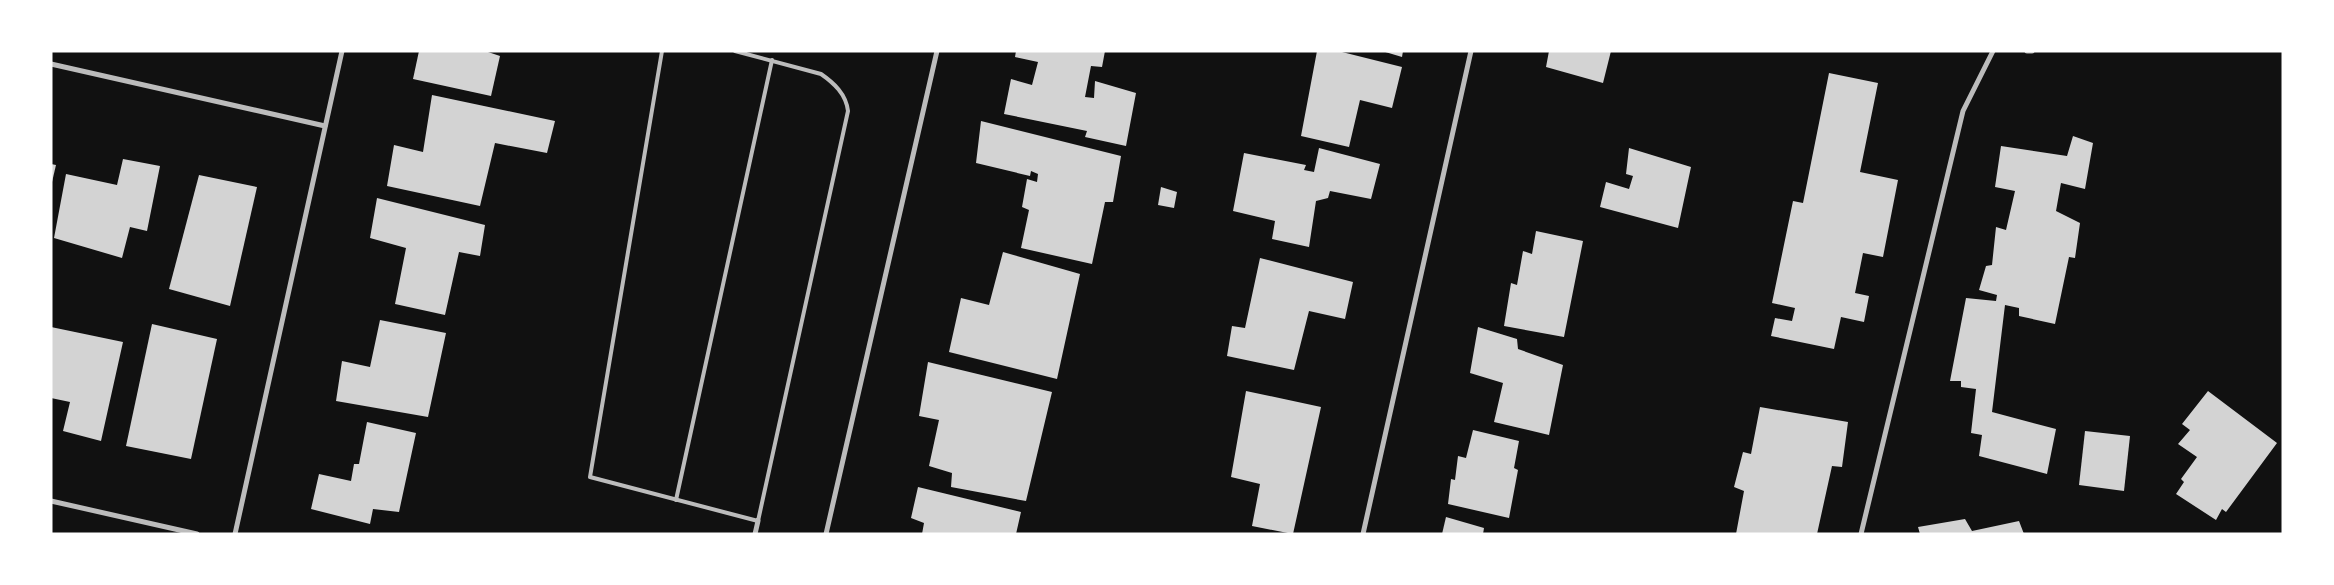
<svg xmlns="http://www.w3.org/2000/svg" width="2334" height="585" font-family="Inter,sans-serif">
	<rect width="100%" height="100%" fill="#111"/>
	<g fill="#d3d3d3">
		<polygon points="419,51 485,51 500,56 491,96 413,79"/>
		<polygon points="1016,51 1105,51 1102,67 1091,66 1085,97 1094,98 1095,81 1136,93 1126,146 1085,137 1087,131 1004,114 1011,79 1032,85 1038,62 1015,57"/>
		<polygon points="1317,51 1338,51 1402,67 1392,108 1360,100 1349,147 1301,136"/>
		<polygon points="1382,51 1403,51 1402,57"/>
		<polygon points="1549,51 1611,51 1603,83 1546,67"/>
		<polygon points="1829,73 1878,83 1860,172 1898,180 1883,257 1863,253 1855,293 1869,296 1864,322 1841,317 1834,349 1771,336 1775,318 1792,321 1795,308 1772,303 1793,201 1803,203"/>
		<polygon points="432,95 555,121 547,153 495,143 480,206 387,186 394,145 423,152"/>
		<polygon points="981,121 1121,156 1113,202 1105,202 1092,264 1021,248 1029,210 1022,207 1027,179 1037,182 1038,174 1031,171 1030,176 976,163"/>
		<polygon points="2073,136 2093,143 2085,189 2061,183 2056,211 2080,223 2075,258 2069,257 2055,324 2019,316 2019,308 2005,305 1992,412 2056,429 2047,474 1979,456 1982,435 1971,433 1976,389 1961,387 1961,381 1950,381 1966,298 1996,301 1997,295 1979,290 1986,266 1992,265 1996,227 2006,230 2015,191 1995,187 2001,146 2067,156"/>
		<polygon points="1319,148 1380,164 1371,199 1330,191 1328,198 1316,201 1309,247 1272,239 1275,221 1233,211 1244,153 1306,165 1304,170 1314,172"/>
		<polygon points="1629,148 1691,167 1678,228 1600,207 1606,182 1629,189 1633,176 1626,174"/>
		<polygon points="123,159 160,166 147,231 130,227 122,258 54,238 66,174 117,185"/>
		<polygon points="51,164 56,165 52,182 51,182"/>
		<polygon points="199,175 257,187 230,306 169,289"/>
		<polygon points="1161,187 1177,192 1174,208 1158,205"/>
		<polygon points="377,198 485,225 480,256 459,252 445,315 395,304 406,248 370,238"/>
		<polygon points="1536,231 1583,241 1564,337 1504,326 1511,283 1517,285 1523,251 1532,254"/>
		<polygon points="1003,252 1080,274 1057,379 949,352 961,298 989,305"/>
		<polygon points="1260,258 1353,282 1345,319 1309,311 1294,370 1227,356 1232,326 1245,328"/>
		<polygon points="380,320 446,333 428,417 336,401 342,361 370,367"/>
		<polygon points="152,324 217,339 191,459 126,446"/>
		<polygon points="51,327 123,342 101,441 63,431 70,402 51,398"/>
		<polygon points="1478,327 1517,339 1518,349 1563,365 1549,435 1494,422 1503,383 1470,373"/>
		<polygon points="928,362 1052,392 1026,501 951,487 952,473 929,466 939,420 919,416"/>
		<polygon points="1246,391 1321,407 1293,534 1252,526 1260,484 1231,477"/>
		<polygon points="2208,391 2277,443 2226,512 2222,509 2216,520 2176,494 2184,482 2181,479 2197,457 2178,444 2190,430 2182,424"/>
		<polygon points="1760,407 1848,422 1842,467 1832,466 1817,534 1736,534 1744,491 1734,487 1743,452 1751,454"/>
		<polygon points="367,422 416,433 399,512 373,509 370,524 311,509 319,474 351,481 354,464 359,464"/>
		<polygon points="1473,430 1519,441 1514,468 1518,470 1509,518 1448,504 1451,479 1455,480 1458,456 1466,458"/>
		<polygon points="2085,431 2130,436 2124,491 2079,485"/>
		<polygon points="918,487 1021,512 1016,534 922,534 924,523 911,518"/>
		<polygon points="1446,517 1484,528 1483,534 1442,534"/>
		<polygon points="1965,519 1972,531 2019,521 2024,534 1920,534 1918,527"/>
	</g>
	<g fill="none" stroke-linecap="round" stroke-linejoin="round">
		<g stroke="#bcbcbc" stroke-width="4">
			<path d="M662 51 590 477 758 521 848 111C846 94 834 83 821 74L735 51"/>
			<polyline points="676,500 772,60"/>
		</g>
		<g stroke="#bcbcbc" stroke-width="5">
			<polyline points="2027,51 2032,51"/>
			<polyline points="51,64 325,126"/>
			<polyline points="51,501 197,534"/>
			<polyline points="235,534 342,51"/>
			<polyline points="755,534 758,521"/>
			<polyline points="826,534 937,51"/>
			<polyline points="1363,534 1471,51"/>
			<polyline points="1861,534 1963,111 1993,51"/>
		</g>
	</g>
	<rect width="2334" height="585" fill="none" stroke="#ffffff" stroke-width="105"/>
</svg>
